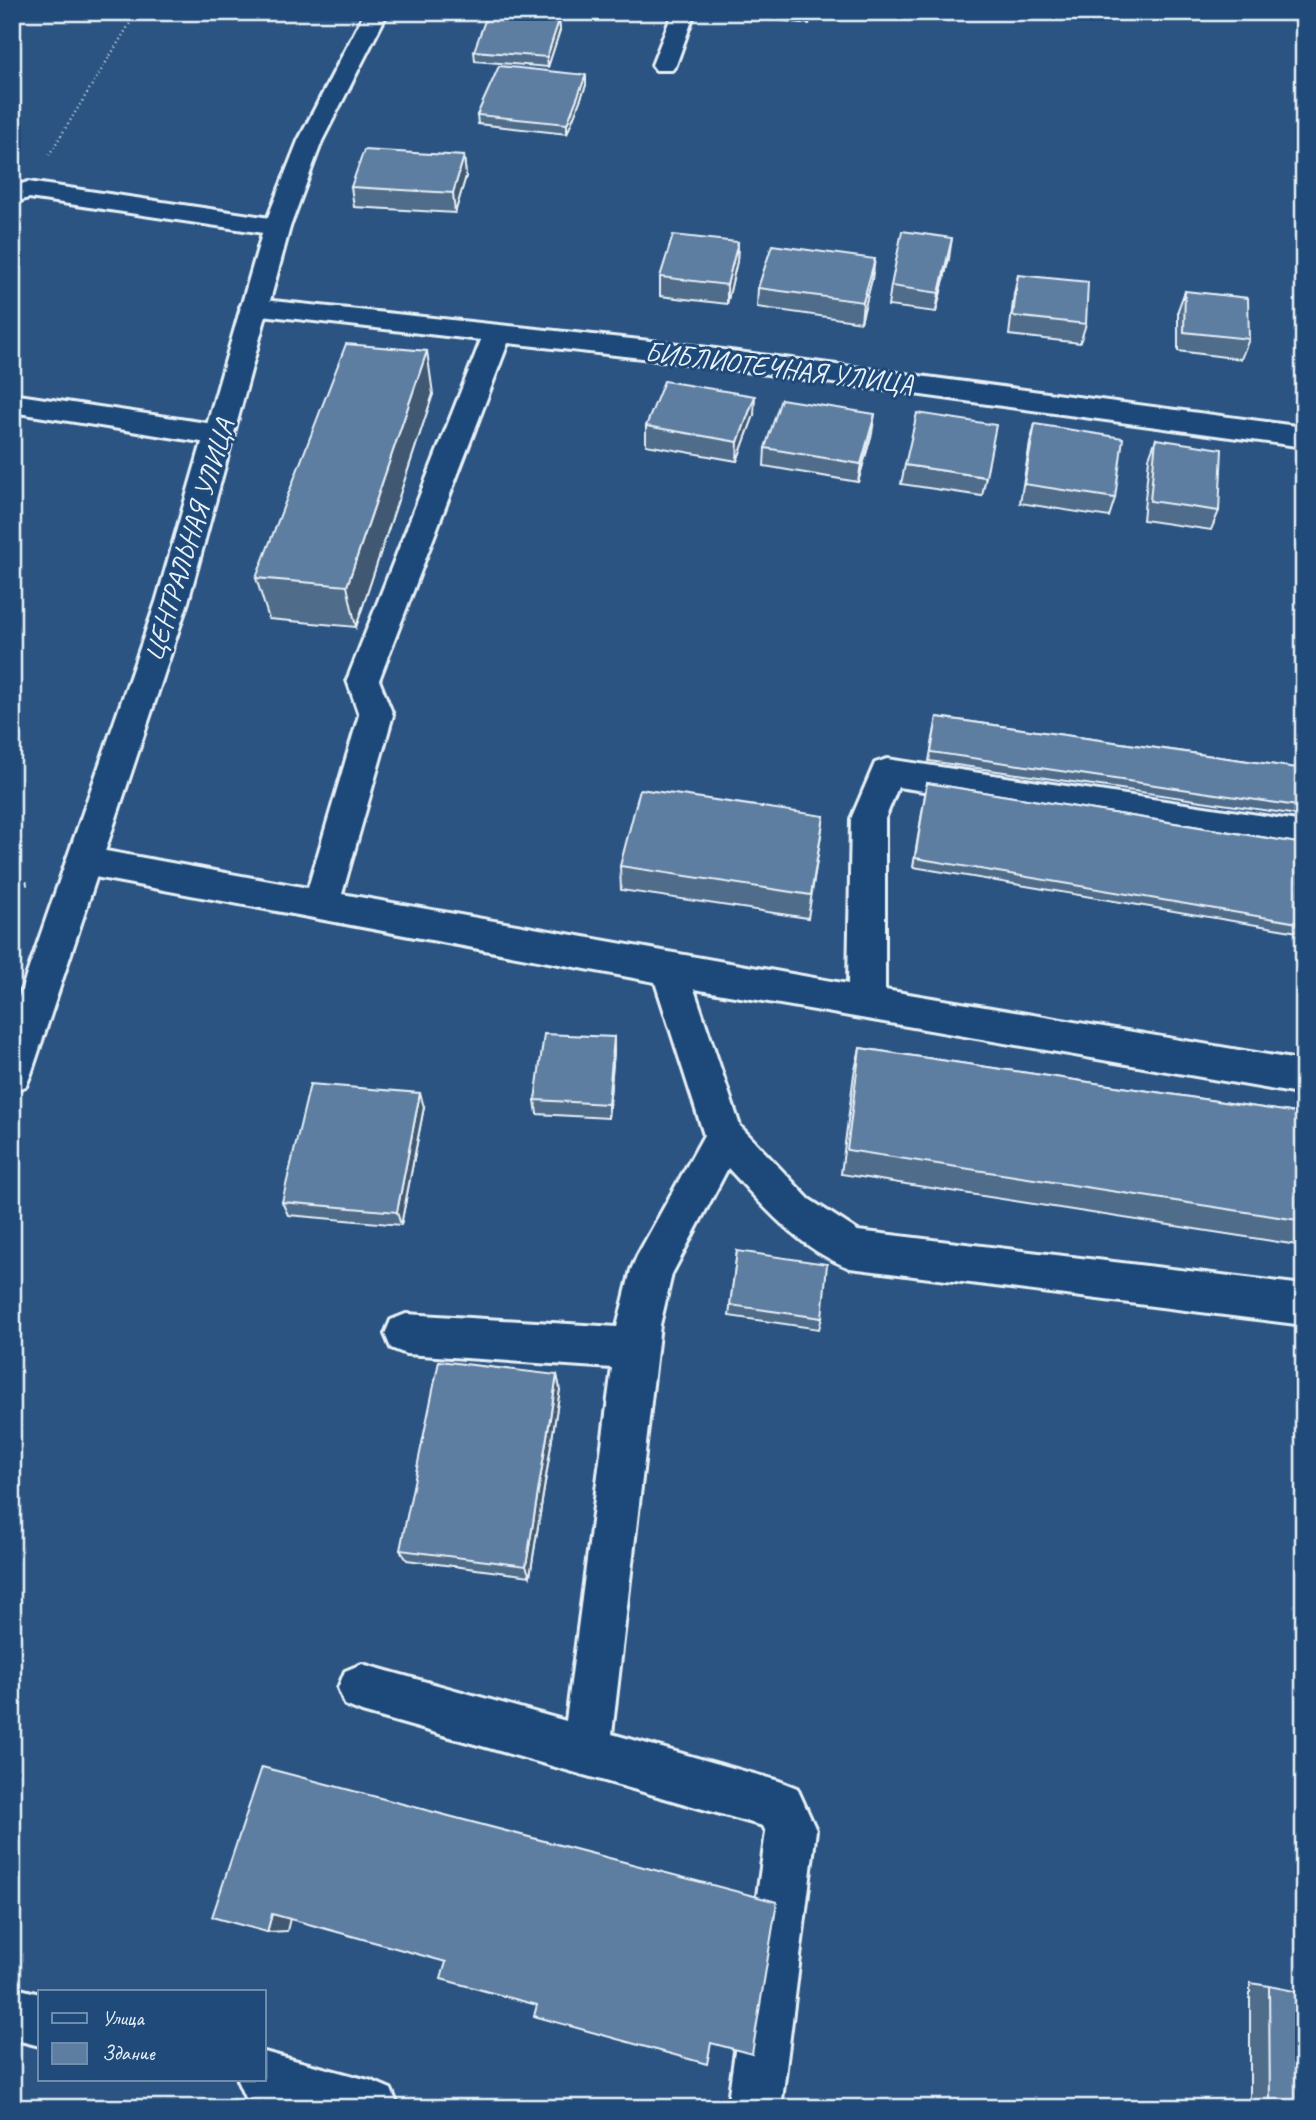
<svg xmlns="http://www.w3.org/2000/svg" width="1316" height="2120" font-family="Caveat,sans-serif">
	<rect width="100%" height="100%" fill="#2b5482"/>
	<filter id="ink" filterUnits="userSpaceOnUse"><feTurbulence type="fractalNoise" baseFrequency=".0143" numOctaves="2"/><feDisplacementMap in="SourceGraphic" scale="14" xChannelSelector="R" yChannelSelector="G"/><feConvolveMatrix kernelMatrix="1 2 1 2 8 2 1 2 1" color-interpolation-filters="sRGB"/></filter>
	<g filter="url(#ink)">
		<g fill="none" stroke-linecap="round" stroke-linejoin="round">
			<defs>
				<g id="minor">
					<polygon points="673,12 695,12 676,65 672,70 656,70 652,65"/>
					<polygon points="28,182 277,219 286,221 290,227 286,233 277,235 29,198 12,203 12,187"/>
					<path d="M254 299 678 344 1304 427V447L678 362 508 343 379 680 393 715 342 894 848 984 851 819 875 763 887 759 1304 822V850L898 787 885 819V990L1304 1061V1095L694 989 740 1126 809 1199 858 1231 1304 1285V1325L850 1268C799 1249 764 1207 728 1168L672 1274 660 1325 612 1734 779 1781 797 1788 816 1830 781 2108H727L766 1832 763 1826 362 1712 345 1705 338 1688 345 1671 362 1664 566 1721 612 1368 406 1354 391 1348 385 1334 391 1320 406 1314 617 1327 631 1270 637 1256 704 1135 655 982 84 875 71 871 66 861 71 851 84 847 308 888 359 715 347 680 481 340 244 313 240 307 244 301Z"/>
					<polygon points="12,394 220,425 230,428 235,435 230,442 220,445 12,412"/>
					<polygon points="12,1987 40,1994 40,2046 12,2039"/>
					<polygon points="264,2052 372,2081 391,2089 399,2108 264,2106 245,2098 237,2080 264,2080"/>
				</g>
				<polygon id="major" points="365,12 388,12 322,141 290,227 188,602 31,1074 26,1086 12,1091 12,1017 156,602 264,227 298,141"/>
			</defs>
			<use href="#minor" stroke="#e8f1f8" stroke-width="6"/>
			<use href="#major" stroke="#e8f1f8" stroke-width="6"/>
			<polyline stroke="#e8f1f8" stroke-width="2.5" stroke-dasharray="1 3.5" stroke-linecap="butt" points="49,155 137,12"/>
			<polyline stroke="#e8f1f8" stroke-width="4.5" stroke-dasharray="2 5" stroke-linecap="butt" points="12,886 29,883"/>
			<use href="#minor" fill="#1f4a7a" fill-rule="evenodd"/>
			<use href="#major" fill="#1f4a7a" fill-rule="evenodd"/>
		</g>
		<g fill="#506c8a" stroke="#e8f1f8" stroke-width="2">
			<polygon points="753,12 813,12 809,24 753,17"/>
			<polygon points="559,20 560,30 548,67 475,61 474,51"/>
			<polygon points="586,75 586,85 567,134 478,124 477,115"/>
			<polygon points="464,156 466,176 455,213 354,207 351,187"/>
			<polygon points="738,242 737,261 727,304 660,296 660,277"/>
			<polygon points="949,258 936,312 888,306 891,286"/>
			<polygon points="1018,275 1086,324 1080,343 1009,335 1014,294"/>
			<polygon points="872,279 861,322 757,307 758,288"/>
			<polygon points="1185,291 1249,339 1241,359 1178,351 1178,310"/>
			<polygon points="433,394 356,627 269,619 256,578"/>
			<polygon points="754,415 737,461 646,445 646,426"/>
			<polygon points="1035,424 1115,498 1109,517 1020,503 1030,443"/>
			<polygon points="872,433 858,482 764,466 765,448"/>
			<polygon points="1156,439 1219,511 1211,530 1143,520 1149,458"/>
			<polygon points="905,465 986,477 982,496 901,484"/>
			<polygon points="937,717 1304,769 1304,816 929,761"/>
			<polygon points="927,783 1304,844 1304,933 913,867"/>
			<polygon points="824,816 808,918 621,890 620,866"/>
			<polygon points="614,1037 614,1052 608,1118 537,1114 535,1100"/>
			<polygon points="860,1048 1304,1114 1304,1246 841,1174 854,1074"/>
			<polygon points="424,1107 401,1225 288,1215 282,1202"/>
			<polygon points="737,1251 822,1318 819,1329 729,1316"/>
			<polygon points="557,1375 560,1389 530,1576 407,1560 400,1550"/>
			<polygon points="1250,1983 1269,1986 1304,2108 1250,2108"/>
		</g>
		<g fill="#415871" stroke="#e8f1f8" stroke-width="2">
			<polygon points="810,12 813,12 809,24"/>
			<polygon points="559,20 560,30 548,67 547,57"/>
			<polygon points="586,75 586,85 567,134 567,124"/>
			<polygon points="464,156 466,176 455,213 453,193"/>
			<polygon points="952,238 949,258 936,312 939,293"/>
			<polygon points="738,242 737,261 727,304 727,285"/>
			<polygon points="875,259 872,279 861,322 863,302"/>
			<polygon points="427,351 433,394 356,627 347,586"/>
			<polygon points="755,396 754,415 737,461 738,442"/>
			<polygon points="875,414 872,433 858,482 861,464"/>
			<polygon points="614,1037 614,1052 608,1118 608,1104"/>
			<polygon points="420,1093 424,1107 401,1225 397,1212"/>
			<polygon points="557,1375 560,1389 530,1576 526,1566"/>
			<polygon points="272,1914 291,1914 287,1931 267,1932"/>
		</g>
		<g fill="#5d7da1" stroke="#e8f1f8" stroke-width="2">
			<polygon points="487,15 559,20 547,57 474,51"/>
			<polygon points="499,66 586,75 567,124 477,115"/>
			<polygon points="364,150 464,156 453,193 351,187"/>
			<polygon points="902,231 952,238 939,293 891,286"/>
			<polygon points="673,235 738,242 727,285 660,277"/>
			<polygon points="772,245 875,259 863,302 758,288"/>
			<polygon points="1018,275 1088,282 1086,324 1013,316"/>
			<polygon points="1185,291 1248,298 1249,339 1184,332"/>
			<polygon points="346,344 427,351 347,586 256,578"/>
			<polygon points="664,381 755,396 738,442 646,426"/>
			<polygon points="781,399 875,414 861,464 765,448"/>
			<polygon points="917,413 996,425 986,477 905,465"/>
			<polygon points="1035,424 1123,438 1115,498 1024,484"/>
			<polygon points="1156,439 1222,449 1219,511 1150,501"/>
			<polygon points="937,717 1304,769 1304,807 931,752"/>
			<polygon points="927,783 1304,844 1304,924 915,858"/>
			<polygon points="640,789 824,816 811,895 620,866"/>
			<polygon points="544,1034 614,1037 608,1104 535,1100"/>
			<polygon points="860,1048 1304,1114 1304,1221 847,1150"/>
			<polygon points="310,1084 420,1093 397,1212 282,1202"/>
			<polygon points="737,1251 827,1264 822,1318 730,1305"/>
			<polygon points="439,1361 557,1375 526,1566 400,1550"/>
			<polygon points="262,1767 777,1902 752,2054 711,2043 707,2064 534,2016 537,2005 441,1979 446,1962 272,1914 267,1932 212,1917"/>
			<polygon points="1269,1986 1304,1993 1304,2108 1270,2108"/>
		</g>
	</g>
	<g text-anchor="middle" stroke-width="6" stroke-linejoin="round" paint-order="stroke">
		<g font-size="28" fill="#e8f1f8" stroke="#1f4a7a">
			<text transform="translate(779 367) rotate(7)" y="10">БИБЛИОТЕЧНАЯ УЛИЦА</text>
			<text transform="translate(188 540) rotate(-73)" y="10">ЦЕНТРАЛЬНАЯ УЛИЦА</text>
		</g>
	</g>
	<rect width="1316" height="2120" fill="none" stroke="#1f4a7a" stroke-width="42"/>
	<rect x="21" y="21" width="1274" height="2078" fill="none" stroke="#e8f1f8" stroke-width="2.5" filter="url(#ink)"/>
	<rect x="38" y="1990" width="228" height="91" fill="#1f4a7a" stroke="#6f8dac" stroke-width="2"/>
	<rect x="52" y="2013" width="35" height="10" fill="#1f4a7a" stroke="#6f8dac" stroke-width="2"/>
	<text x="102" y="2025" font-size="21" fill="#e8f1f8">Улица</text>
	<rect x="52" y="2043" width="35" height="21" fill="#5d7da1" stroke="#6f8dac" stroke-width="2"/>
	<text x="102" y="2060" font-size="21" fill="#e8f1f8">Здание</text>
</svg>
